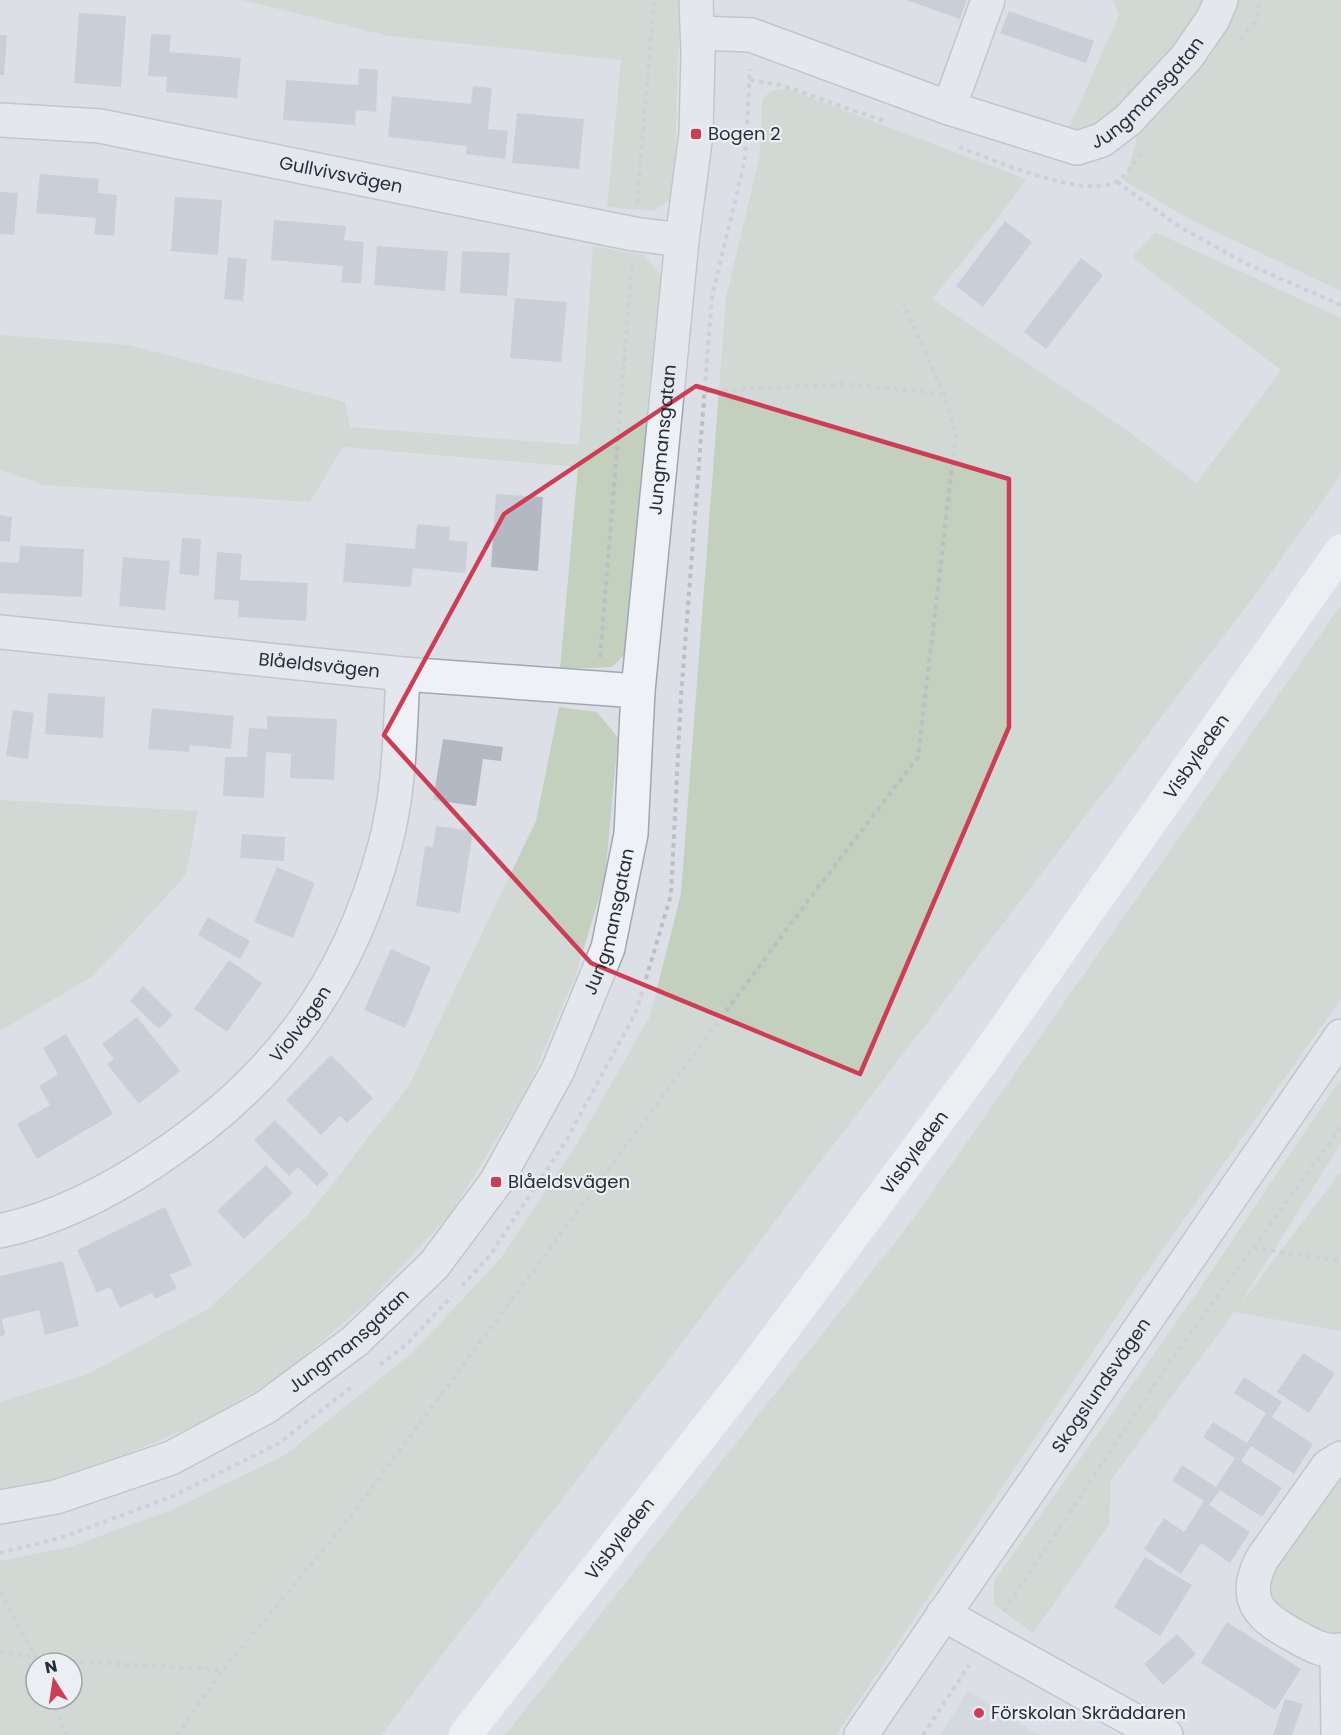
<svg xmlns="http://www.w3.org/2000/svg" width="1341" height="1735" font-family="Poppins,sans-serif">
	<rect width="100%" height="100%" fill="#dce0e6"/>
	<polygon fill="#cacfd8" points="968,1691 1039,1735 940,1735"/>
	<g fill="#c2d0bd" fill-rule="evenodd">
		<polygon points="242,0 680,0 674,197 653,211 607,207 621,60 389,36"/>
		<polygon points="1113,0 1208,0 1175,51 1098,129 1067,132 1119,15"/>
		<polygon points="1235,0 1341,0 1341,291 1189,219 1125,181 1139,130"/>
		<path d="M788 89 1026 179 999 217 932 299 1128 431 1196 483 1281 370 1132 257 1155 232 1341 318V475L1255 595 381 1735H0V1561L70 1547 174 1509 285 1455 413 1352 500 1259 577 1144 650 1016 681 894 726 297 760 155 762 99 771 91ZM36 1663H72V1699H36Z"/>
		<polygon points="593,246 643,255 665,279 630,649 612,667 560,669 578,467 343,447 310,502 44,485 0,470 0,335 129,345 345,402 350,427 579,445"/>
		<polygon points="1341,605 1341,999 1143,1277 836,1735 505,1735 914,1218"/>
		<polygon points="559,707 597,712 618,738 605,878 575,977 526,1092 449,1216 369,1301 282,1375 200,1423 83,1473 0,1492 0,1402 88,1374 208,1309 308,1215 409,1085 536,821"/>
		<polygon points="0,800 198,811 186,875 93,976 0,1031"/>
		<polygon points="1341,1078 1341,1143 1240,1304 1341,1172 1341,1331 1234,1312 1111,1480 1109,1525 1033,1633 994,1605 994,1581 1194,1297"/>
		<polygon points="1341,1468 1341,1633 1329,1635 1274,1613 1262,1583"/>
	</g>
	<g fill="#b3b9c3">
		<polygon points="906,0 967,0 960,19"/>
		<polygon points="1009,11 1094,41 1086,63 1000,33"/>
		<polygon points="79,13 126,16 121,87 74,83"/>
		<polygon points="151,34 171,35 169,52 241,58 237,98 166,92 167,77 148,76"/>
		<polygon points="0,35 7,35 4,75 0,75"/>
		<polygon points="359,68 378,70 376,112 356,110 355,125 283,120 286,80 358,85"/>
		<polygon points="473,86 492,88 488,129 508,131 505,159 466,154 467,146 388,137 392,96 471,104"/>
		<polygon points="517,113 584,119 579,169 512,163"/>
		<polygon points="40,174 99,179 98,193 117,195 114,236 94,234 96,218 36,213"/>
		<polygon points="0,192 18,193 14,235 0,234"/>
		<polygon points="175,197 222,200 218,255 171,251"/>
		<polygon points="274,220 346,226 344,240 364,242 361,284 341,282 343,266 271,260"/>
		<polygon points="1005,221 1032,242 983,307 956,286"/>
		<polygon points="377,246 448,251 445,291 374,285"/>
		<polygon points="462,251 510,253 507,296 460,293"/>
		<polygon points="228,257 247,259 243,301 224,299"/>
		<polygon points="1081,258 1103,275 1046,349 1024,332"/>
		<polygon points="515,298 567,302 561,362 510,358"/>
		<polygon points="496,494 543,497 538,571 491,567"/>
		<polygon points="0,515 12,517 10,542 0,541"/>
		<polygon points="417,524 450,527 449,540 468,542 465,573 413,568 411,587 343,582 346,543 415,549"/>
		<polygon points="182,538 201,539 199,576 179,574"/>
		<polygon points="20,546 84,549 82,597 0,593 0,562 19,563"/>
		<polygon points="217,552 242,554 240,580 308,583 306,621 238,617 239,601 214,599"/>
		<polygon points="123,557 170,561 165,610 119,606"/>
		<polygon points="48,693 105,697 103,738 45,734"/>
		<polygon points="152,708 234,716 231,749 190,745 189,752 148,749"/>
		<polygon points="13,710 34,713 28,759 6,756"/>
		<polygon points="267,716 337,719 334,780 290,778 291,754 266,752 264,798 223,796 225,757 247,757 249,728 267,729"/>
		<polygon points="443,739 503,747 501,761 483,759 476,806 433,800"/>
		<polygon points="436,826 473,831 460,913 416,906 425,846 433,847"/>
		<polygon points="242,834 285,837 284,861 240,858"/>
		<polygon points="277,867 315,883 293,938 254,922"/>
		<polygon points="208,917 250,941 240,959 198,935"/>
		<polygon points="391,949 431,967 405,1028 364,1010"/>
		<polygon points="229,960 262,983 227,1032 194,1009"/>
		<polygon points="143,986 173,1015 159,1029 130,1001"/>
		<polygon points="137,1017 180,1071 139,1104 107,1064 114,1059 102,1044"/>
		<polygon points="66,1034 113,1114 37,1159 17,1124 50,1105 39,1086 58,1074 43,1048"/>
		<polygon points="331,1055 373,1098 347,1123 340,1116 321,1135 286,1100"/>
		<polygon points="275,1120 329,1174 317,1186 298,1167 289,1176 254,1140"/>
		<polygon points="266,1165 293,1193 244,1239 217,1211"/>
		<polygon points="165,1207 192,1265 170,1275 177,1288 155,1299 152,1293 120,1308 110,1287 97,1293 77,1250"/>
		<polygon points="63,1261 79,1326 45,1335 39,1310 2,1319 5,1335 0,1336 0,1276"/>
		<polygon points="1303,1353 1335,1373 1309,1413 1277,1392"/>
		<polygon points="1244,1377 1282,1402 1272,1417 1313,1444 1294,1474 1251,1446 1241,1461 1282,1488 1262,1517 1220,1490 1209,1505 1250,1532 1230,1563 1201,1543 1181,1574 1144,1549 1164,1518 1184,1532 1204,1501 1172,1481 1182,1465 1216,1487 1235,1458 1203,1437 1213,1422 1247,1443 1266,1413 1234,1393"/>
		<polygon points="1145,1557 1192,1585 1160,1636 1114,1607"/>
		<polygon points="1227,1622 1301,1669 1275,1710 1201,1663"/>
		<polygon points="1177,1634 1196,1654 1163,1685 1144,1664"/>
		<polygon points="1285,1699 1303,1704 1292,1735 1273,1735"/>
	</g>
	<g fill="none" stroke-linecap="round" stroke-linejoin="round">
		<defs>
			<g id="street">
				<path id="s1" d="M698 33 751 35 949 108 1077 148 1102 140 1128 120 1186 58 1213 19 1221 0"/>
				<polyline points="949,108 988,0"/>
				<path id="s2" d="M0 120 100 126 634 234 682 240"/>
				<path id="s3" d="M0 632 403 674 638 691"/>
				<path id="s4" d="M0 1231C55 1219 110 1191 156 1160 275 1081 348 985 385 845 400 790 400 730 403 674"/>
				<path d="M1341 1458 1328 1466 1262 1559C1240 1601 1261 1618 1297 1637 1311 1645 1325 1653 1341 1650"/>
				<path id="s5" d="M0 1507 56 1497 171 1458 266 1407 355 1341 434 1265 496 1182 558 1070 608 948 631 834 638 691 682 240 696 134 698 53 696 0"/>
				<polyline points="943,1614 1133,1720 1166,1735"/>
				<polyline points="1337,1651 1338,1735"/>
				<path id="s6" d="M861 1735 1341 1036"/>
			</g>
		</defs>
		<use href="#street" stroke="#a1a7b0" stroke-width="36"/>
		<g stroke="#babec5" stroke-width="4" stroke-dasharray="4.5 4.5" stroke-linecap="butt">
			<polyline points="1241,39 1256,21 1260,0"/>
			<polyline points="750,80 781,85 884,121"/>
			<path d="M959 147C994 160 1082 199 1116 182 1126 177 1136 159 1144 151"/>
			<polyline points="1117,182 1180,227 1247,264 1341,305"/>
			<polyline points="637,203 654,0"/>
			<polyline points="705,391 846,384 944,394"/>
			<polyline points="600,657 632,264"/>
			<polyline points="1253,1248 1341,1261"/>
			<polyline points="462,1286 490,1255 567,1139 636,1012 671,895 681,696 712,296 745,160 750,69"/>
			<polyline points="380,1365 408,1343 452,1296"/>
			<polyline points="0,1553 63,1537 171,1497 279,1443 353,1386"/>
			<polyline points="0,1592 39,1663"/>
			<polyline points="1004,1611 1171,1360 1341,1127"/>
			<polyline points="0,1651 38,1659 223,1670 348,1520 810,898 918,757 956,434 944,394 903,303"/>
			<polyline points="53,1699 66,1735"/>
			<polyline points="177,1735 223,1670"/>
			<polyline points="923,1735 969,1665"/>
		</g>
		<use href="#street" stroke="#eef1f5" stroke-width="33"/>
		<path stroke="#fff" stroke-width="33" id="s7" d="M465 1735 749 1375 979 1066 1341 551"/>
	</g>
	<path d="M0 0H1341V1735H0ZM696 386 1009 479V727L860 1074 591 963 384 735 504 514Z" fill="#dce0e6" fill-opacity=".55" fill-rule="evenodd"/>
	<path fill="none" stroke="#cf3d55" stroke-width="4.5" stroke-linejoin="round" d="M696 386 1009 479V727L860 1074 591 963 384 735 504 514Z"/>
	<g fill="#cf3d55" stroke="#ebeff4" stroke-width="2">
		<rect x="690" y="128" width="12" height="12" rx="3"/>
		<rect x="490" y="1176" width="12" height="12" rx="3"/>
		<circle cx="979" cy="1713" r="6"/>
	</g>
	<g text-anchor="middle" stroke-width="4.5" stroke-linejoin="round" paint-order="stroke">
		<g font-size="18" fill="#252e3c" stroke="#ebeff4">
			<text dy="6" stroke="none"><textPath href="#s1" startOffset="490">Jungmansgatan</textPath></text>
			<text dy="6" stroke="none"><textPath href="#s2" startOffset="346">Gullvivsvägen</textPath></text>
			<text dy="6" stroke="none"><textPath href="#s5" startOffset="1382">Jungmansgatan</textPath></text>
			<text dy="6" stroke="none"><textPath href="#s3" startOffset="321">Blåeldsvägen</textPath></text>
			<text dy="6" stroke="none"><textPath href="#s7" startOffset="1222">Visbyleden</textPath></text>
			<text dy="6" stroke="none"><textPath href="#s5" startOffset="896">Jungmansgatan</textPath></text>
			<text dy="6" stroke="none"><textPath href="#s4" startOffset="372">Violvägen</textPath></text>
			<text dy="6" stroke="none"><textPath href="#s7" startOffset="736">Visbyleden</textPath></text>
			<text dy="6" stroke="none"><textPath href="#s5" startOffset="392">Jungmansgatan</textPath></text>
			<text dy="6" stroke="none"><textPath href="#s6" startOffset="424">Skogslundsvägen</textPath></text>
			<text dy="6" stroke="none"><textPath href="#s7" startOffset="250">Visbyleden</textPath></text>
		</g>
		<g font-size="18" fill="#252e3c" stroke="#ebeff4" text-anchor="start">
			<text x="708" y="140">Bogen 2</text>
			<text x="508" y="1188">Blåeldsvägen</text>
			<text x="991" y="1719">Förskolan Skräddaren</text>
		</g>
	</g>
	<g transform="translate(54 1681) rotate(348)"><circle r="28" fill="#ebeff4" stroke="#9ca2aa" stroke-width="1.5"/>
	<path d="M0-4.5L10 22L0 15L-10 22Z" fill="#cf3d55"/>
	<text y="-9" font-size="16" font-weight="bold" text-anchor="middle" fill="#252e3c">N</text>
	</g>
</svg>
